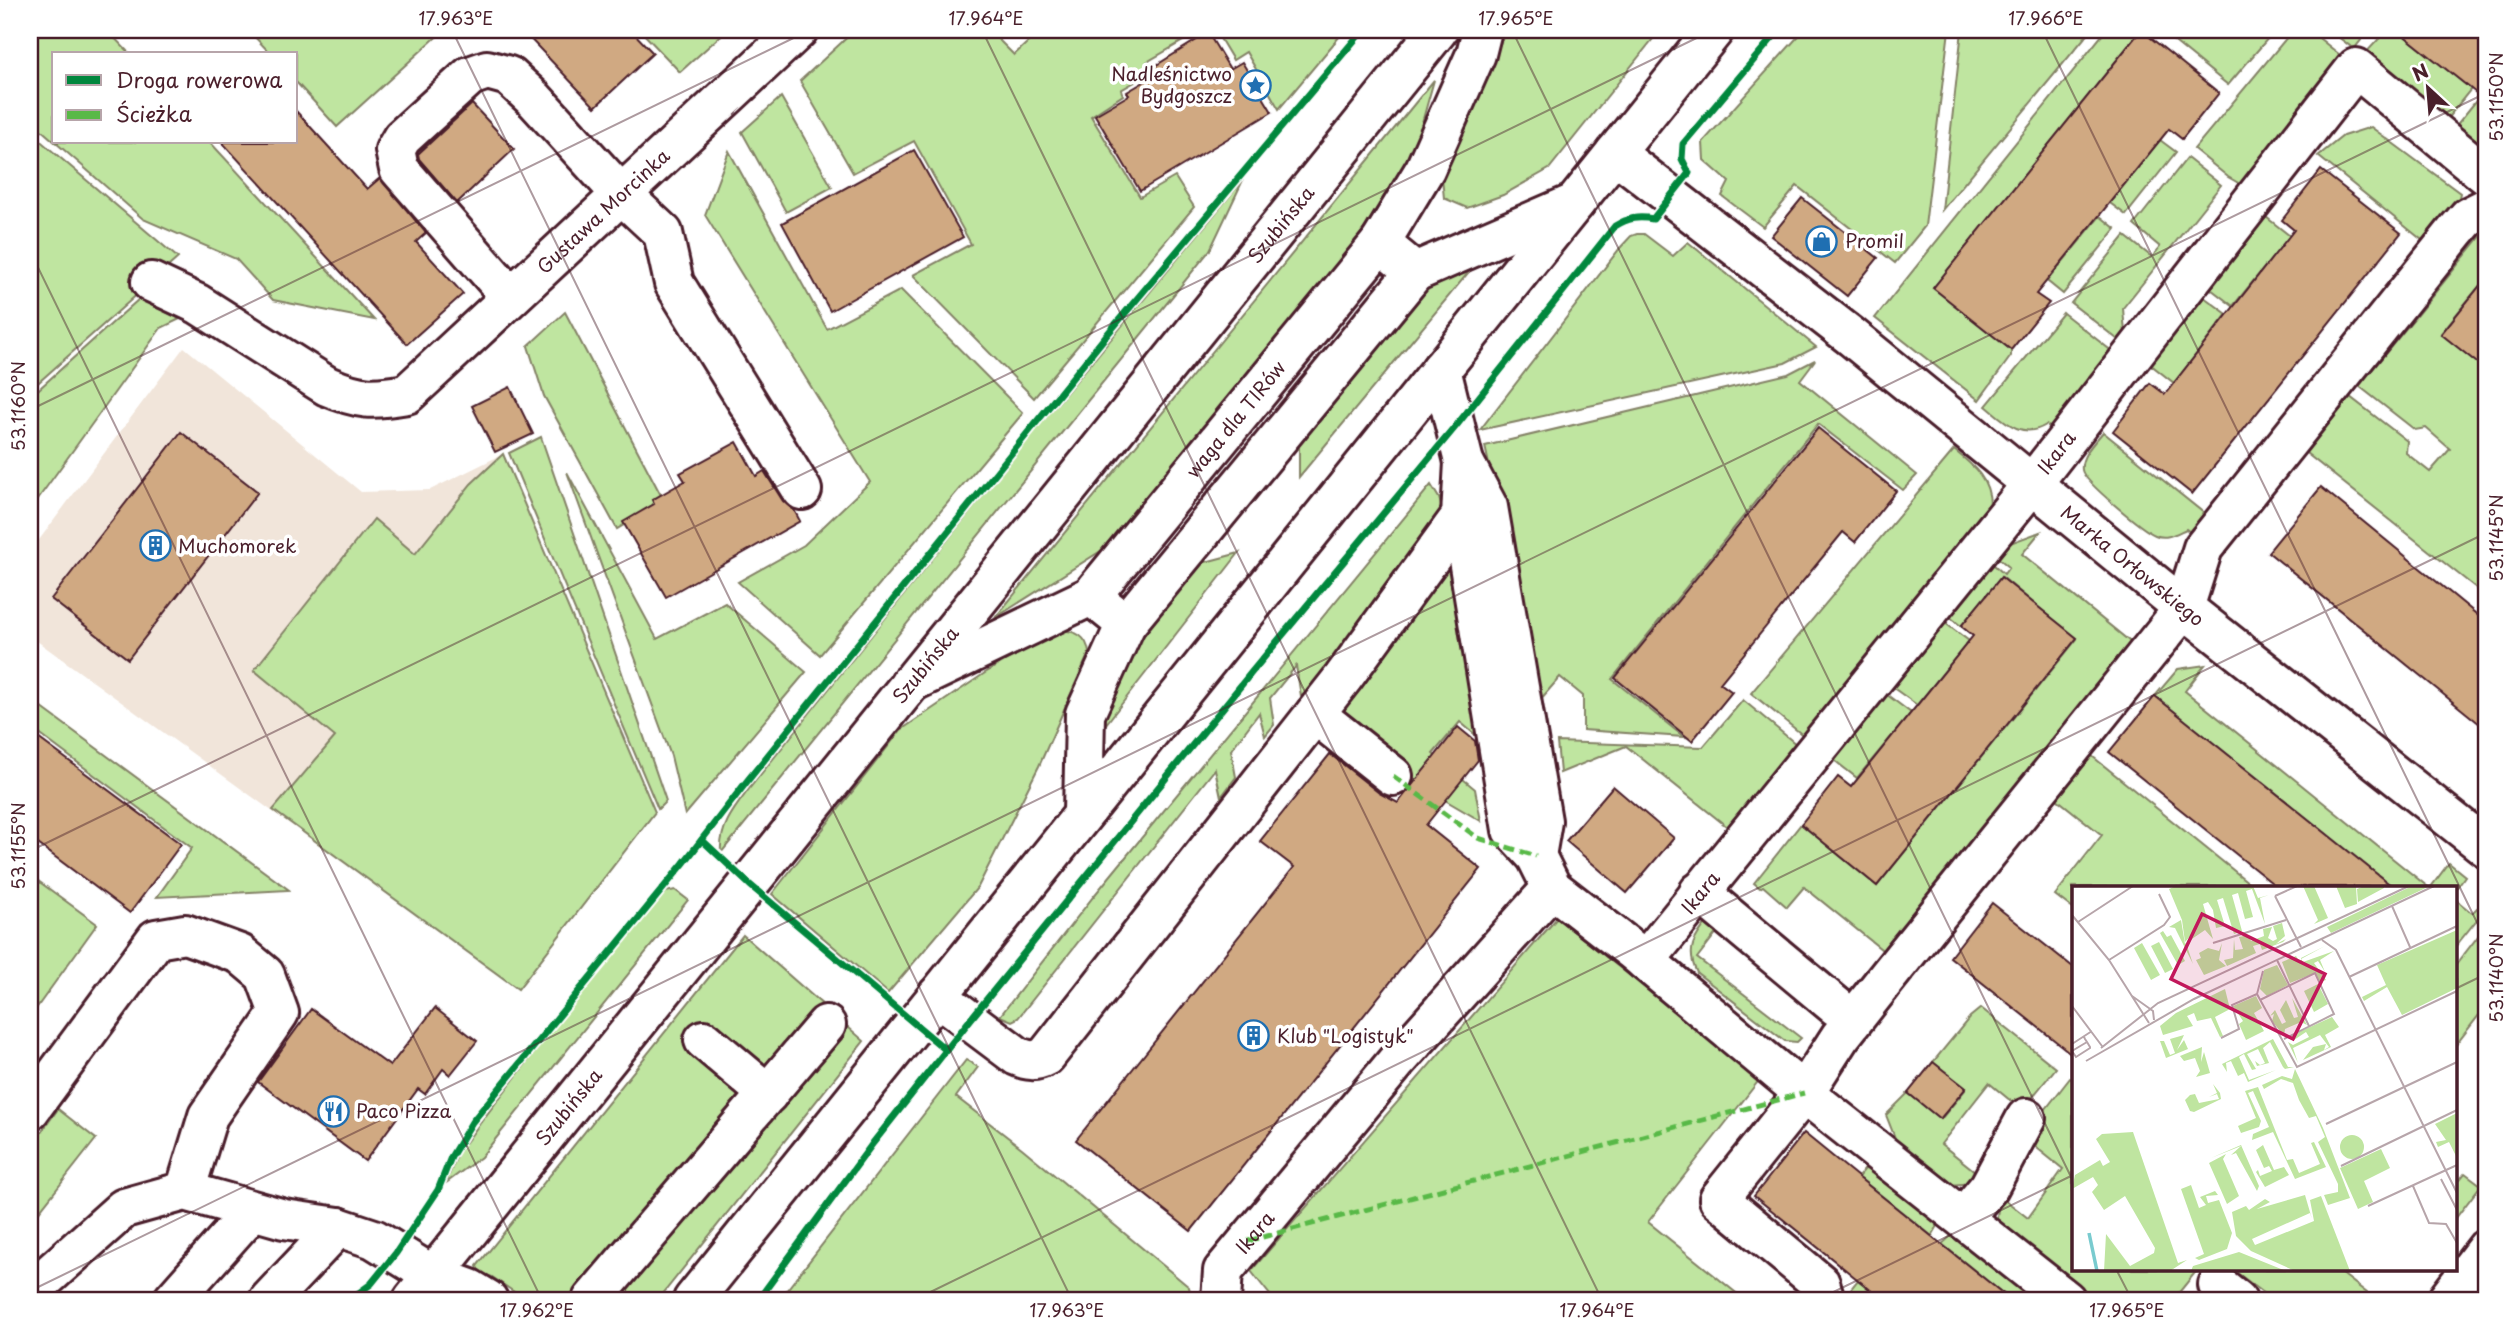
<svg xmlns="http://www.w3.org/2000/svg" width="2516" height="1330" font-family="'Playpen Sans',sans-serif">
	<rect width="100%" height="100%" fill="#fff"/>
	<filter id="ink" filterUnits="userSpaceOnUse"><feTurbulence type="fractalNoise" baseFrequency=".0143" numOctaves="2"/><feDisplacementMap in="SourceGraphic" scale="14" xChannelSelector="R" yChannelSelector="G"/><feConvolveMatrix kernelMatrix="1 2 1 2 8 2 1 2 1" color-interpolation-filters="sRGB"/></filter>
	<g filter="url(#ink)">
		<polygon fill="#f1e5da" points="184,347 361,492 430,490 503,454 655,812 518,989 30,636 30,552"/>
		<g fill="#bfe5a0" stroke="#848266" stroke-width="2">
			<polygon points="30,30 107,30 130,54 54,54 54,141 30,120"/>
			<polygon points="248,30 444,30 337,127 296,82 296,54 271,54"/>
			<polygon points="640,30 727,30 680,72"/>
			<polygon points="855,30 989,30 1014,55 1041,30 1202,30 1147,62 1152,72 1121,90 1123,95 1091,116 1140,197 1175,177 1194,207 1034,398 913,275 971,244 914,141 853,173 800,81"/>
			<polygon points="1215,30 1345,30 1279,109 1246,52 1233,60"/>
			<polygon points="1506,30 1660,30 1549,169 1503,195 1467,208 1444,198 1442,178"/>
			<polygon points="1804,30 1949,30 1925,226 1895,263 1797,186 1763,227 1722,196 1729,182 1704,160 1703,142"/>
			<polygon points="1962,30 2091,30 1942,210"/>
			<polygon points="2106,30 2141,30 1934,287 2011,350 2011,356 1979,400 1875,318"/>
			<polygon points="2160,30 2275,30 2228,85"/>
			<polygon points="2293,30 2309,30 2351,64 2249,189 2228,177 2194,149"/>
			<polygon points="2329,30 2369,30 2354,49"/>
			<polygon points="2387,30 2397,30 2471,89 2446,120 2362,57"/>
			<polygon points="1434,80 1414,151 1397,192 1126,535 995,618"/>
			<polygon points="2480,96 2486,101 2486,154 2454,128"/>
			<polygon points="781,97 832,187 786,212 742,132"/>
			<path d="M2371 127 2460 193C2458 210 2437 230 2427 244L2318 156 2343 136Z"/>
			<polygon points="30,132 178,258 30,390"/>
			<polygon points="2160,140 2176,152 2126,215 2110,203"/>
			<polygon points="55,142 210,142 374,320 273,300 236,259 143,219"/>
			<polygon points="729,151 827,329 901,290 1023,413 820,655 738,582 804,545 870,482 705,215"/>
			<polygon points="2187,158 2221,185 2123,308 2126,346 2071,303 2125,236 2152,257 2160,247 2134,225"/>
			<path d="M1243 180 1210 250 721 853C719 827 734 809 749 789L1028 439Z"/>
			<polygon points="2100,216 2116,229 2063,294 2047,281"/>
			<polygon points="2266,217 2290,236 2233,306 2211,289"/>
			<polygon points="2486,230 2486,278 2441,333 2486,370 2486,596 2306,453 2350,397 2407,441 2406,453 2430,472 2450,449 2426,428 2415,430 2359,386"/>
			<polygon points="1637,234 1644,234 1673,256 1688,242 1816,347 1785,363 1480,430 1620,248 1631,236"/>
			<polygon points="1492,244 1299,477 1299,429 1420,283"/>
			<polygon points="2204,297 2227,314 2174,383 2150,364"/>
			<polygon points="139,299 180,319 161,328 30,510 30,397"/>
			<polygon points="565,312 664,501 617,529 544,396 528,346"/>
			<path d="M2063 313 2118 356 2056 431 2046 425C2022 440 2004 421 1986 406Z"/>
			<polygon points="1815,360 1800,380 1917,475 1903,490 1818,424 1612,679 1684,737 1583,730 1583,696 1560,677 1540,700 1485,446 1788,374"/>
			<path d="M2103 432 2210 518 2195 536 2186 529C2175 534 2166 540 2155 535 2143 530 2083 481 2082 470 2080 456 2094 443 2103 432Z"/>
			<polygon points="541,437 666,801 658,809 509,453"/>
			<path d="M1954 450C1974 466 1991 480 1990 507L1810 741 1751 693Z"/>
			<polygon points="503,454 655,812 518,989 273,810 335,737 254,670 374,519 415,554 471,484"/>
			<polygon points="567,472 657,639 725,603 806,672 685,815 671,756"/>
			<polygon points="1431,485 1439,498 1445,520 1304,697 1301,696 1296,666 1270,698 1274,725 1265,736 1259,713 1231,750 1236,777 1221,797 1215,769 1018,1018 1012,1021 1000,1016 1093,897"/>
			<polygon points="2040,532 2022,554 2134,645 1886,953 1804,887 1787,907 1763,886 1760,888 1754,883 1801,824 1877,886 2077,639 2002,577 1961,626 1950,617 1993,564 2004,574 2009,567 1997,557 2010,543"/>
			<polygon points="1455,542 1491,748 1460,722 1433,754 1475,789 1481,821 1433,793 1353,731 1341,710"/>
			<polygon points="1239,553 1099,733 1148,617 1187,567"/>
			<polygon points="1945,623 1969,641 1917,705 1892,687"/>
			<path d="M1060 630C1076 631 1087 636 1089 653L1039 766 978 887 888 993 772 894 901 730 985 673 1046 636Z"/>
			<polygon points="2205,665 2185,691 2428,887 2393,887 2155,696 2178,669"/>
			<polygon points="1886,694 1911,713 1857,778 1834,760"/>
			<polygon points="30,699 289,890 157,897 192,848 30,727"/>
			<polygon points="1743,700 1803,750 1735,833 1626,746 1560,773 1557,742 1703,747"/>
			<polygon points="2087,752 2254,887 2073,887 2073,909 2055,895 2102,835 2052,795"/>
			<polygon points="2449,863 2465,876 2455,890 2455,887 2431,887"/>
			<polygon points="30,875 97,924 30,1017"/>
			<polygon points="675,890 688,900 481,1157 446,1183 458,1153 481,1122 561,1018 659,899 666,892"/>
			<polygon points="2455,899 2472,913 2477,908 2483,912 2455,947"/>
			<polygon points="1557,918 1760,1079 1648,1222 1745,1300 1274,1300 1251,1271"/>
			<path d="M1710 918 1720 928 1697 958 1801 1038 1797 1042 1785 1041 1697 973C1685 949 1695 937 1710 918Z"/>
			<polygon points="2486,926 2486,1006 2455,1046 2455,966"/>
			<polygon points="743,935 864,1041 658,1300 526,1300 492,1277 479,1272 477,1266"/>
			<polygon points="1981,1008 2056,1068 2022,1110 1989,1083 1941,1144 1981,1176 1975,1183 1949,1185 1897,1143 1886,1115 1908,1093 1941,1119 1966,1089 1933,1062 1970,1017"/>
			<polygon points="966,1060 978,1067 956,1097 1023,1149 1189,1287 1192,1300 779,1300"/>
			<polygon points="2070,1078 2073,1080 2073,1269 2198,1269 2173,1300 2093,1300 1996,1223 2000,1196 2028,1218 2063,1169 2032,1144 2031,1128"/>
			<polygon points="58,1109 96,1139 30,1223 30,1148"/>
			<polygon points="1870,1163 1939,1224 1932,1236 1858,1177"/>
			<polygon points="2465,1173 2481,1185 2455,1219 2455,1185"/>
			<polygon points="1958,1234 2027,1288 2025,1300 2011,1300 1942,1244 1950,1237"/>
			<polygon points="2232,1269 2336,1269 2376,1300 2273,1300"/>
			<polygon points="1858,1280 1883,1300 1842,1300"/>
		</g>
		<g fill="#d0a982" stroke="#4a1f2b" stroke-width="2">
			<polygon points="522,30 631,30 653,53 595,107"/>
			<polygon points="2141,30 2219,93 2182,139 2169,129 2036,294 2049,303 2011,350 1933,288"/>
			<polygon points="2397,30 2486,30 2486,101"/>
			<polygon points="1208,33 1230,69 1242,62 1272,112 1140,191 1095,115 1129,95 1127,92 1159,73 1155,66"/>
			<polygon points="472,104 514,149 457,203 419,159 418,154"/>
			<polygon points="296,111 367,189 380,178 426,233 416,242 463,294 407,344 222,142 296,142"/>
			<polygon points="914,150 963,237 830,311 782,223"/>
			<polygon points="2321,170 2401,233 2192,494 2113,431 2150,383 2165,394 2294,230 2282,220"/>
			<polygon points="1802,198 1878,258 1847,296 1771,236"/>
			<polygon points="2486,278 2486,370 2441,334"/>
			<polygon points="510,387 533,434 495,452 472,406"/>
			<polygon points="1818,428 1896,491 1855,542 1843,532 1720,683 1732,692 1692,741 1615,678"/>
			<polygon points="181,432 258,492 128,659 51,599"/>
			<polygon points="737,442 756,476 764,471 783,501 794,510 800,521 666,597 623,522 654,504 652,500 685,481 680,473"/>
			<polygon points="2321,487 2486,622 2486,729 2268,552"/>
			<polygon points="2001,577 2077,638 1877,886 1801,824 1838,777 1851,787 1914,709 1973,636 1961,626"/>
			<polygon points="2155,696 2393,887 2277,887 2109,752"/>
			<polygon points="1458,727 1475,741 1478,760 1426,825 1481,869 1191,1231 1076,1140 1294,867 1260,841 1330,754 1379,793 1398,803"/>
			<polygon points="30,732 181,844 130,913 30,838"/>
			<polygon points="1613,786 1674,838 1627,893 1566,841"/>
			<polygon points="1992,903 2073,967 2073,1055 1950,957"/>
			<polygon points="435,1008 477,1041 450,1075 443,1069 425,1094 418,1089 365,1161 258,1082 311,1009 390,1066"/>
			<polygon points="1933,1062 1966,1088 1940,1119 1908,1093"/>
			<polygon points="1804,1133 1858,1177 2011,1300 1883,1300 1754,1196"/>
		</g>
		<g fill="none" stroke-linecap="round" stroke-linejoin="round">
			<defs>
				<g id="minor">
					<path id="s1" d="M1615 153 1852 337 2184 608 2486 847"/>
					<polyline points="1380,243 1425,169 1476,54 1482,30"/>
					<polyline points="1415,272 1575,203"/>
					<path id="s2" d="M151 282 198 304 327 386C360 400 372 400 407 394L798 30"/>
					<polyline points="510,296 399,169 395,150 402,138 470,76 487,70 509,76 535,100 620,193 663,233 674,283 802,490"/>
					<polyline points="1441,369 1464,462 1488,507 1542,821 1536,856"/>
					<polyline points="1464,462 1461,516 1512,830 1536,856 1552,888 1632,950 1804,1093 2066,1300"/>
					<path id="s3" d="M910 683 1091 596 1380 243 1415 272 1126 624 1091 596"/>
					<polyline points="1315,714 1393,776"/>
					<polyline points="1083,814 1085,714 1126,624"/>
					<polyline points="1699,892 1837,1007"/>
					<path id="s4" d="M1645 961 2032 484 2356 68 2486 175"/>
					<path d="M937 996 1017 1056C1028 1061 1035 1062 1046 1056L1343 678 1461 516 1473 512"/>
					<polyline points="704,1040 768,1094"/>
					<polyline points="30,1110 156,939 185,934 240,954 265,975 279,1013 208,1116 185,1191"/>
					<polyline points="1963,1218 1989,1187 2026,1118"/>
					<polyline points="2218,1285 2237,1300"/>
					<polyline points="30,1292 124,1208 185,1191 284,1219 338,1227 374,1239 432,1275 470,1289 488,1300"/>
					<polyline points="173,1300 252,1211"/>
					<polyline points="269,1300 338,1227"/>
					<polyline points="592,1300 826,1025"/>
					<path id="s5" d="M1221 1300 1223 1271 1397 1061 1552 888"/>
					<polyline points="1825,1300 1820,1283 1719,1199 1804,1093 1840,1037 1889,975 2184,608 2203,548 2456,231 2468,217 2486,208"/>
					<polyline points="2447,1300 2486,1249"/>
				</g>
				<g id="major">
					<path id="s6" d="M413 1300 1438 30"/>
					<polyline points="693,1300 1714,30"/>
				</g>
			</defs>
			<use href="#minor" stroke="#4a1f2b" stroke-width="44"/>
			<use href="#major" stroke="#4a1f2b" stroke-width="44"/>
			<use href="#minor" stroke="#fff" stroke-width="38"/>
			<use href="#major" stroke="#fff" stroke-width="38"/>
			<g stroke="#58b947" stroke-width="5" stroke-dasharray="10 5" stroke-linecap="butt">
				<polyline points="1393,776 1478,838 1536,856"/>
				<polyline points="1248,1241 1804,1093"/>
			</g>
			<defs>
				<g id="cycleway">
					<polyline points="702,840 750,885 946,1050"/>
					<polyline points="349,1300 371,1284 396,1253 438,1190 451,1157 472,1122 683,864 748,780 1105,337 1363,30"/>
					<path d="M758 1300 873 1143 970 1020 1251 673 1456 426 1615 226C1628 218 1638 216 1653 219L1689 173 1682 159 1683 144 1779 30"/>
				</g>
			</defs>
			<use href="#cycleway" stroke="#fff" stroke-width="11"/>
			<use href="#cycleway" stroke="#00873e" stroke-width="7"/>
		</g>
	</g>
	<path fill="none" stroke="#4a1f2b" stroke-width="2" stroke-opacity="0.45" d="M452 30 1072 1300M982 30 1602 1300M1512 30 2073 1181M2042 30 2486 941M30 251 542 1300M30 410 810 30M30 851 1713 30M2455 989 2486 974M2116 1269 2132 1300M30 1291 2486 93M914 1300 2486 533M1817 1300 2073 1175"/>
	<defs>
		<symbol id="sight-ring" viewBox="-11 -11 22 22"><circle r="9.5" fill="#fff" stroke="#1f6fb2" stroke-width="1.5"/><path d="M0-6L1.8-2.2L6-1.7L2.9 1.2L3.7 5.4L0 3.3L-3.7 5.4L-2.9 1.2L-6-1.7L-1.8-2.2Z" fill="#1f6fb2"/></symbol>
		<symbol id="shop-ring" viewBox="-11 -11 22 22"><circle r="9.5" fill="#fff" stroke="#1f6fb2" stroke-width="1.5"/><path d="M-5-2.5h2.3a2.7 3.5 0 0 1 5.4 0H5L5.5 6h-11ZM-1.5-2.5h3a1.5 2.3 0 0 0-3 0Z" fill="#1f6fb2"/></symbol>
		<symbol id="building-ring" viewBox="-11 -11 22 22"><circle r="9.5" fill="#fff" stroke="#1f6fb2" stroke-width="1.5"/><path d="M-4-6H4V6H1V3H-1V6H-4ZM-2.5-4.3h1.7v1.8h-1.7ZM.8-4.3h1.7v1.8H.8ZM-2.5-1h1.7V.8h-1.7ZM.8-1h1.7V.8H.8Z" fill="#1f6fb2"/></symbol>
		<symbol id="restaurant-ring" viewBox="-11 -11 22 22"><circle r="9.5" fill="#fff" stroke="#1f6fb2" stroke-width="1.5"/><path d="M-5-6h1v4h1v-4h1v4h1v-4h1v5L-1.5 .5V6h-2V.5L-5-1ZM5-6V6H3V1.5H1.5Q1.5-4 5-6Z" fill="#1f6fb2"/></symbol>
	</defs>
	<g fill-rule="evenodd">
		<use href="#sight-ring" x="1238" y="68" width="35" height="35"/>
		<use href="#shop-ring" x="1804" y="224" width="35" height="35"/>
		<use href="#building-ring" x="138" y="528" width="35" height="35"/>
		<use href="#building-ring" x="1236" y="1018" width="35" height="35"/>
		<use href="#restaurant-ring" x="316" y="1094" width="35" height="35"/>
	</g>
	<g text-anchor="middle" stroke-width="7" stroke-linejoin="round" paint-order="stroke">
		<g font-size="19" fill="#4a1f2b" stroke="#fff" text-anchor="start">
			<text x="1232" y="81" text-anchor="end">Nadleśnictwo<tspan x="1232" dy="22">Bydgoszcz</tspan></text>
			<text x="1845" y="248">Promil</text>
			<text x="178" y="553">Muchomorek</text>
			<text x="1277" y="1043">Klub "Logistyk"</text>
			<text x="356" y="1118">Paco Pizza</text>
		</g>
		<g font-size="19" fill="#4a1f2b" stroke="#fff">
			<text dy="7" stroke="none"><textPath href="#s2" startOffset="555">Gustawa Morcinka</textPath></text>
			<text dy="7" stroke="none"><textPath href="#s6" startOffset="1382">Szubińska</textPath></text>
			<text dy="7" stroke="none"><textPath href="#s3" startOffset="429">waga dla TIRów</textPath></text>
			<text dy="7" stroke="none"><textPath href="#s4" startOffset="654">Ikara</textPath></text>
			<text dy="7" stroke="none"><textPath href="#s1" startOffset="662">Marka Orłowskiego</textPath></text>
			<text dy="7" stroke="none"><textPath href="#s6" startOffset="816">Szubińska</textPath></text>
			<text dy="7" stroke="none"><textPath href="#s4" startOffset="88">Ikara</textPath></text>
			<text dy="7" stroke="none"><textPath href="#s6" startOffset="248">Szubińska</textPath></text>
			<text dy="7" stroke="none"><textPath href="#s5" startOffset="79">Ikara</textPath></text>
		</g>
	</g>
	<g transform="translate(2072 886)">
		<rect width="385" height="385" fill="#fff"/>
		<path d="M104 0H181L186 12 197 9 188 12 193 38 180 3 174 5 181 31 173 33 166 7 160 9 170 45 162 48 151 12 145 14 153 40 144 42 141 24 136 16 131 18 141 53 133 44 114 57 121 78 103 42 97 41 109 34 113 58 121 47 113 56 110 34 97 3ZM231 0H242L256 32 242 38 246 34ZM264 0H284L285 18 273 22ZM292 0H312V2L286 16 285 3ZM340 0H358L259 47 255 41ZM210 37 213 50 204 58 214 53 211 56 190 64 188 58 181 60 184 67 155 80 152 74 161 72 162 53 163 64 171 63 167 51 176 49 179 55 192 50 191 43 200 41 196 52 201 55 205 53 201 40ZM385 44V102L330 129 315 101 292 115 290 111 314 99 305 79ZM91 45 95 51 99 49 113 75 106 79 88 47ZM87 56 101 83 93 87 79 60ZM70 57 88 89 79 94 62 62ZM150 57 147 74 154 80 132 89 124 74 129 72 127 67 136 62 147 65ZM253 60 229 73 231 76 262 65 248 74 253 86 246 75 242 77 254 94 248 96 243 87 218 97 210 76 224 70 229 78V72ZM205 79 216 99 195 110 188 103 192 84ZM246 98 256 118 242 126 232 105ZM153 103 158 123 143 131 151 150 148 151 139 132 125 135 122 127 115 130 121 140 91 149 88 140 104 127ZM184 110 190 122 182 127 192 145 174 154 167 138 171 135 161 120ZM220 112 235 139 229 136 213 143 212 150 200 135 202 128 198 130 203 124 210 138 214 136 208 124 214 114 222 132 226 131ZM260 131 267 141 253 149 259 161 231 174 241 161 254 158 252 164 257 161 248 149 221 162 226 177 216 156 221 159 237 151 234 146 222 154 216 151ZM112 149 105 164 112 154 116 163 94 172 88 155H92L98 169 103 167 98 153ZM201 153 216 181H222L213 183 211 181 198 156 191 162 197 177 185 180 183 175 188 179 193 177 186 163 175 168 184 183 180 184 172 168 167 171 177 194 204 184 176 196 172 187 166 190 159 175 154 177 155 186 150 178ZM130 161 129 176 132 166 138 187 124 191 128 185 123 172 112 175 108 170ZM223 183 251 242 278 312 256 319 252 309 266 306V298L246 256 253 251 244 230 237 232 227 214 221 197 209 193 192 203 190 199 210 190 220 193ZM141 198 148 207 149 213 122 226 118 225 113 214 118 209 123 208 127 217 147 213 145 208 137 211 145 207ZM186 201 215 274 221 273 227 287 248 278 239 257 242 256 254 281 223 293 201 246 180 254 181 248 197 241 181 205 176 207 189 235 187 241 169 247 166 240 184 232 173 205ZM385 227V272L377 256 366 261 364 256 374 254 363 238ZM61 246 106 377 115 374 98 385H32L34 348 58 380 82 367 83 362 53 310 32 324 20 306 26 299 21 291 0 303 3 289 28 274 31 280 38 276 24 253 30 248ZM268 261a12 12 0 1 1 24 0a12 12 0 1 1-24 0ZM169 259 187 300 185 305 164 267 159 269 169 260 139 272ZM191 259 202 284 212 281 217 289 193 301 184 286 186 284 188 290 200 285 197 280 192 282 184 264ZM309 263 318 282 292 295 301 316 286 323 268 282ZM154 268 151 273 167 310 155 318 137 277ZM119 299 127 322 134 319 128 311 143 305 146 309 134 310 136 317 147 314 160 347 155 363 127 374 123 372 132 368 109 303ZM233 309 240 333 238 327 180 353 183 359 242 335 238 314 249 310 278 385H223L179 365 164 350 160 326 174 320 177 324 193 313 198 316 185 323ZM167 366 214 385H119L121 380Z" fill="#bfe5a0"/>
		<path fill="none" stroke="#79cbcf" stroke-width="3.5" d="M17 347 25 385"/>
		<path fill="none" stroke="#b7a5aa" stroke-width="2" d="M203 10 229 61M203 10 225 0M320 20 338 61M0 29 37 74 77 137M6 36 61 0M250 54 264 64 385 307M141 57 214 34M37 74 92 39 98 31 87 8M205 74 237 140M191 85 185 108 225 181 385 105M277 91 385 40M60 110 81 125 82 134M188 114 243 87 262 128 212 153M0 120 30 160M12 151 13 153 15 156 18 161V162L4 171 0 165 15 156M149 152 167 143 160 119 185 108M0 158 20 145M29 162 86 117 337 0M14 175 122 113 362 0M254 238 385 176M269 280 385 224M369 293 385 324M341 300 357 337 374 338 385 357M296 320 385 279"/>
		<path fill="#c2185b" fill-opacity="0.15" stroke="#c2185b" stroke-width="3.5" d="M130 28 253 88 221 153 99 93Z"/>
		<rect width="385" height="385" fill="none" stroke="#4a1f2b" stroke-width="3.5"/>
	</g>
	<rect width="2516" height="1330" fill="none" stroke="#fff" stroke-width="77"/>
	<rect x="52" y="52" width="245" height="91" fill="#ffffff" stroke="#b7a5aa" stroke-width="2"/>
	<rect x="66" y="75" width="35" height="10" fill="#00873e" stroke="#b7a5aa" stroke-width="2"/>
	<text x="116" y="88" font-size="21" fill="#4a1f2b">Droga rowerowa</text>
	<rect x="66" y="110" width="35" height="10" fill="#58b947" stroke="#b7a5aa" stroke-width="2"/>
	<text x="116" y="122" font-size="21" fill="#4a1f2b">Ścieżka</text>
	<g transform="translate(2428 88) rotate(334)" stroke="#ffffff" stroke-width="5" paint-order="stroke">
	<path d="M0-5L12 26L0 18L-12 26Z" fill="#4a1f2b"/>
	<text y="-10" font-size="19" font-weight="bold" text-anchor="middle" fill="#4a1f2b">N</text>
	</g>
	<rect x="38" y="38" width="2440" height="1254" fill="none" stroke="#4a1f2b" stroke-width="2.5"/>
	<g font-size="18" text-anchor="middle" fill="#4a1f2b">
		<text x="456" y="25">17.963°E</text>
		<text x="986" y="25">17.964°E</text>
		<text x="1516" y="25">17.965°E</text>
		<text x="2046" y="25">17.966°E</text>
		<text transform="translate(2497 97) rotate(-90)" y="6">53.1150°N</text>
		<text transform="translate(19 406) rotate(-90)" y="6">53.1160°N</text>
		<text transform="translate(2497 538) rotate(-90)" y="6">53.1145°N</text>
		<text transform="translate(19 846) rotate(-90)" y="6">53.1155°N</text>
		<text transform="translate(2497 978) rotate(-90)" y="6">53.1140°N</text>
		<text x="537" y="1317">17.962°E</text>
		<text x="1067" y="1317">17.963°E</text>
		<text x="1597" y="1317">17.964°E</text>
		<text x="2127" y="1317">17.965°E</text>
	</g>
</svg>
